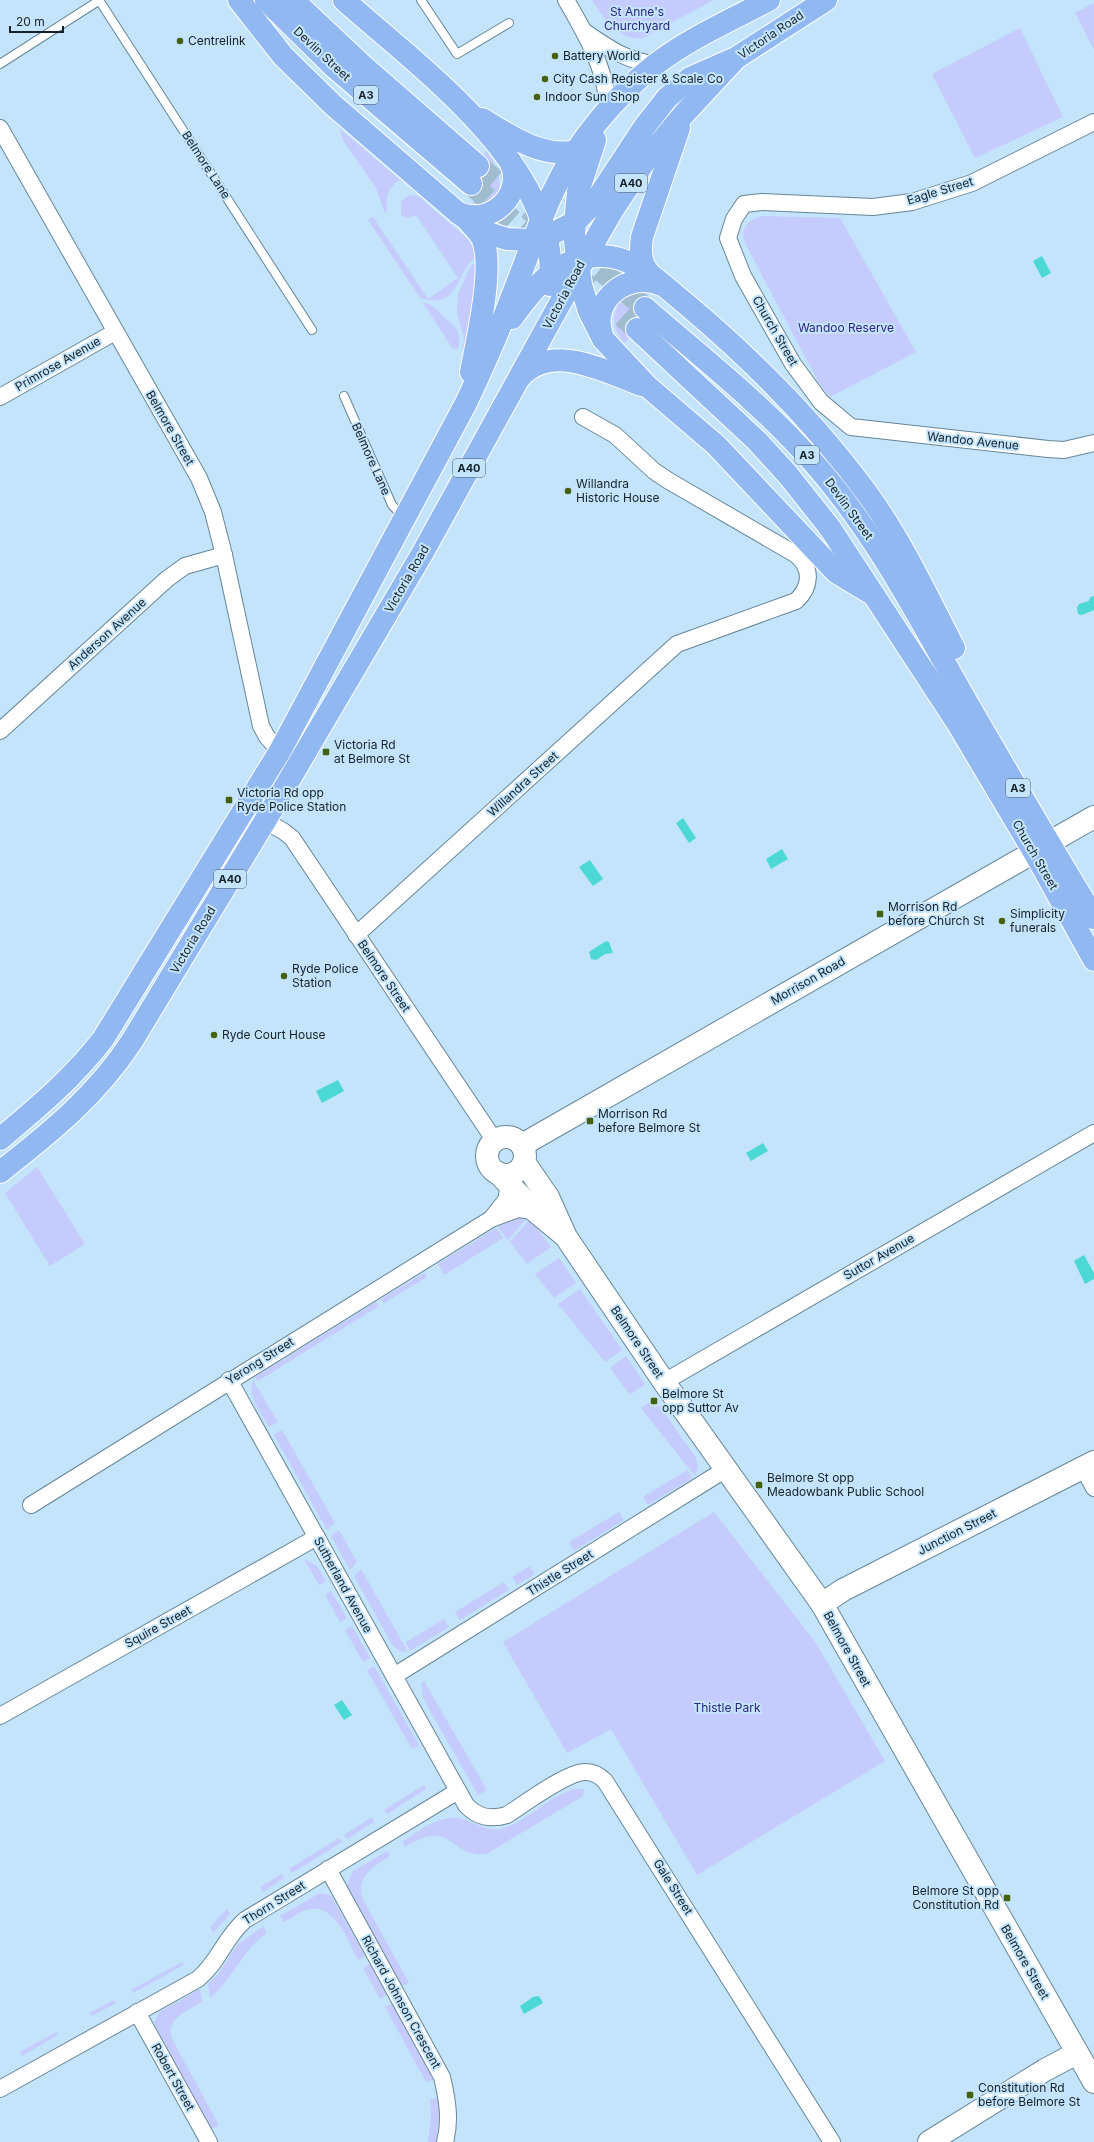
<svg xmlns="http://www.w3.org/2000/svg" width="1094" height="2142" font-family="Inter,sans-serif">
	<rect width="100%" height="100%" fill="#c3e4fa"/>
	<g fill="#c5cbfd">
		<path d="M592 0H714L643 38C622 43 601 16 592 0Z"/>
		<polygon points="1094,3 1094,50 1075,13"/>
		<polygon points="1020,28 1063,117 975,158 932,74"/>
		<path d="M340 129 400 180C386 188 386 198 387 212L384 211 376 188 343 140Z"/>
		<path d="M486 150C501 171 511 202 473 204V189Z"/>
		<path d="M413 195 419 197 469 240 477 257C455 269 461 311 420 298L368 220 373 217 428 299 458 278 416 215 407 218 401 215V202L408 196Z"/>
		<path d="M764 216 840 218 916 352 830 397 820 385 745 243C739 226 750 219 764 216Z"/>
		<polygon points="477,262 474,304 464,353 462,350 464,338 457,313 458,294 470,267"/>
		<path d="M639 292 649 293 638 325 625 343C606 325 613 297 639 292Z"/>
		<path d="M423 303C434 304 437 310 444 317 455 327 463 332 458 349H453Z"/>
		<polygon points="37,1167 85,1244 50,1266 5,1193"/>
		<polygon points="514,1217 528,1217 508,1240 498,1227"/>
		<polygon points="530,1219 551,1247 527,1264 510,1242"/>
		<polygon points="496,1228 503,1238 444,1275 438,1264"/>
		<polygon points="559,1258 576,1283 554,1298 535,1274"/>
		<polygon points="424,1273 427,1277 384,1303 381,1299"/>
		<polygon points="580,1289 622,1350 605,1362 558,1304"/>
		<polygon points="376,1302 379,1306 258,1381 255,1377"/>
		<polygon points="626,1356 645,1384 630,1395 610,1368"/>
		<path d="M253 1380 278 1422 269 1427C261 1412 247 1397 253 1380Z"/>
		<polygon points="650,1402 655,1408 659,1405 696,1458 698,1467 695,1476 641,1408"/>
		<polygon points="282,1430 335,1523 327,1530 274,1435"/>
		<polygon points="687,1470 693,1478 648,1505 643,1497"/>
		<polygon points="619,1512 624,1520 574,1551 569,1542"/>
		<polygon points="714,1512 816,1643 885,1761 697,1875 611,1729 567,1753 503,1642"/>
		<polygon points="339,1530 357,1562 350,1570 331,1536"/>
		<polygon points="304,1559 317,1566 326,1581 319,1585"/>
		<polygon points="530,1566 535,1574 517,1585 512,1577"/>
		<polygon points="361,1569 408,1652 400,1651 393,1646 354,1576"/>
		<polygon points="504,1582 509,1590 460,1620 455,1612"/>
		<polygon points="331,1591 347,1618 340,1622 325,1595"/>
		<polygon points="444,1619 449,1627 410,1651 406,1642"/>
		<polygon points="352,1626 370,1658 363,1662 345,1630"/>
		<polygon points="374,1666 419,1745 412,1749 367,1670"/>
		<polygon points="424,1681 487,1790 478,1795 423,1698 421,1682"/>
		<polygon points="424,1785 426,1789 387,1814 384,1810"/>
		<path d="M577 1789H584L583 1796 486 1854C446 1857 455 1817 405 1847L402 1842C418 1832 437 1816 457 1818 474 1820 486 1834 504 1828 530 1820 550 1794 577 1789Z"/>
		<polygon points="372,1817 374,1822 347,1839 344,1835"/>
		<polygon points="339,1838 342,1842 292,1873 289,1869"/>
		<path d="M387 1851 390 1856C372 1867 356 1877 363 1900L409 1983 402 1986 347 1885 353 1871Z"/>
		<polygon points="282,1874 284,1878 263,1892 260,1887"/>
		<path d="M320 1893 330 1895 333 1899 365 1956 358 1960C347 1939 334 1899 303 1911 297 1914 290 1919 284 1922L280 1916Z"/>
		<polygon points="227,1909 230,1914 213,1933 210,1927"/>
		<path d="M263 1926 267 1933C242 1949 234 1979 210 1998L208 1984 219 1973 237 1945Z"/>
		<polygon points="182,1962 184,1965 133,1993 131,1990"/>
		<polygon points="370,1964 387,1995 380,1999 363,1968"/>
		<path d="M200 1989 202 2002C185 2012 162 2020 174 2043L219 2125 211 2129 154 2023 159 2012Z"/>
		<polygon points="114,2000 116,2003 92,2016 90,2013"/>
		<polygon points="392,2003 433,2080 426,2082 385,2007"/>
		<polygon points="56,2032 58,2035 22,2056 20,2052"/>
		<polygon points="438,2098 439,2115 436,2142 428,2142 431,2115 430,2099"/>
	</g>
	<g fill="#4cd9d5">
		<polygon points="1042,256 1051,273 1042,278 1033,261"/>
		<polygon points="1094,596 1094,610 1082,615 1078,614 1077,608 1079,604 1089,601 1090,597"/>
		<polygon points="683,818 696,838 689,843 676,823"/>
		<polygon points="782,849 788,859 771,869 766,859"/>
		<polygon points="590,860 603,879 593,886 579,867"/>
		<polygon points="606,941 609,942 613,953 605,954 596,960 591,959 589,952"/>
		<polygon points="338,1080 344,1091 322,1103 316,1091"/>
		<polygon points="763,1143 768,1151 751,1161 746,1153"/>
		<polygon points="1084,1255 1094,1273 1094,1279 1085,1284 1074,1261"/>
		<polygon points="342,1700 352,1715 344,1720 334,1705"/>
		<polygon points="539,1996 543,2003 524,2014 520,2006 533,1997"/>
	</g>
	<g fill="none" stroke-linecap="round" stroke-linejoin="round">
		<g stroke="#a0bdd0" stroke-width="22" stroke-dasharray="22 11" stroke-linecap="butt">
			<polyline points="478,166 544,222"/>
			<polyline points="471,184 544,248"/>
			<polyline points="575,248 645,308"/>
			<polyline points="573,273 637,329"/>
		</g>
		<defs>
			<g id="lane">
				<polyline points="99,0 312,330"/>
				<polyline points="421,0 457,54 509,23"/>
				<polyline points="0,64 100,0"/>
				<polyline points="344,396 392,505 404,518"/>
			</g>
			<g id="street">
				<path d="M566 0C584 31 609 73 607 110"/>
				<path d="M585 32C608 48 628 62 656 64"/>
				<polyline points="1094,122 972,183 912,202 873,207 762,202 744,204 734,219 728,238 743,276 793,364 821,402 851,427 1048,449 1064,450 1094,443"/>
				<polyline points="0,128 199,478 213,512 224,555 261,726 267,737 280,751"/>
				<polyline points="0,397 115,332"/>
				<polyline points="0,731 167,579 185,566 224,555"/>
				<polyline points="265,821 283,831 292,838 495,1141"/>
				<path d="M356 935 677 644 796 601C811 587 813 568 795 554L669 481 654 471 615 435 583 417"/>
				<polyline points="491,1219 506,1200 509,1185"/>
				<path d="M229 1380 466 1805C477 1817 490 1820 507 1815 524 1804 568 1771 586 1772 594 1772 600 1776 605 1781L832 2142"/>
				<polyline points="664,1382 1094,1133"/>
				<polyline points="1083,1468 1094,1488"/>
				<polyline points="31,1505 491,1219 518,1209 535,1211"/>
				<polyline points="394,1676 726,1469"/>
				<polyline points="0,1716 317,1537"/>
				<path d="M328 1869 442 2077C447 2098 451 2120 445 2142"/>
				<polyline points="137,2012 209,2142"/>
				<path d="M0 2089 198 1979C218 1963 225 1937 245 1920L458 1791"/>
			</g>
			<g id="secondary">
				<polyline points="1050,842 1094,817"/>
				<circle cx="506" cy="1156" r="19"/>
				<polyline points="522,1145 1034,852"/>
				<polyline points="524,1162 548,1197 566,1237 664,1382 822,1604 1094,2082"/>
				<polyline points="498,1173 535,1211 564,1235"/>
				<polyline points="822,1604 843,1590 1094,1462"/>
				<polyline points="929,2142 1045,2070 1077,2053"/>
			</g>
			<g id="highway">
				<polyline points="239,0 283,56 333,105 457,212 485,232 507,239 529,240 548,236 575,222 595,202 645,126 667,98 690,78 731,60"/>
				<polyline points="266,0 334,67 471,184"/>
				<polyline points="293,0 362,65 478,166"/>
				<path d="M344 0C421 69 562 168 550 285"/>
				<path d="M482 119C510 136 543 159 577 151"/>
				<polyline points="595,140 578,192 574,234 581,285 589,311 603,339 647,386 716,445 836,572 869,592"/>
				<path d="M458 213C491 227 526 194 510 161"/>
				<path d="M470 223C475 228 480 233 483 240 494 269 477 340 471 372"/>
				<path d="M650 274C640 264 640 251 642 237L679 128"/>
				<path d="M645 308C701 357 762 404 812 461 877 534 921 622 969 706 1010 777 1052 848 1094 918"/>
				<path d="M512 318C535 286 559 255 602 256 637 257 661 284 686 304 754 361 817 425 869 496 902 542 928 598 954 648"/>
				<polyline points="637,329 757,441 788,475 830,528 958,724 1034,852 1094,960"/>
				<path d="M602 335C589 299 630 270 662 285"/>
				<path d="M521 376C554 342 605 372 642 385"/>
				<path d="M0 1139C38 1107 72 1079 103 1039L280 751 466 403C484 365 501 326 516 286 529 254 539 221 554 190 577 142 614 97 656 64 690 38 731 20 769 0"/>
				<path d="M0 1172C50 1133 97 1095 132 1041L265 821 422 554 585 258 612 211 645 161 684 114 736 58 826 0"/>
			</g>
		</defs>
		<use href="#lane" stroke="#668699" stroke-width="10"/>
		<use href="#street" stroke="#668699" stroke-width="18"/>
		<use href="#secondary" stroke="#668699" stroke-width="24"/>
		<use href="#highway" stroke="#fff" stroke-width="24"/>
		<use href="#lane" stroke="#fff" stroke-width="8"/>
		<use href="#street" stroke="#fff" stroke-width="16"/>
		<use href="#secondary" stroke="#fff" stroke-width="22"/>
		<use href="#highway" stroke="#92b8f1" stroke-width="22"/>
	</g>
	<g fill="#45600f" stroke="#c3e4fa" stroke-width="1.5">
		<circle cx="180" cy="41" r="4"/>
		<circle cx="555" cy="56" r="4"/>
		<circle cx="545" cy="79" r="4"/>
		<circle cx="537" cy="97" r="4"/>
		<circle cx="568" cy="491" r="4"/>
		<rect x="322" y="748" width="8" height="8" rx="2"/>
		<rect x="225" y="796" width="8" height="8" rx="2"/>
		<rect x="876" y="910" width="8" height="8" rx="2"/>
		<circle cx="1002" cy="921" r="4"/>
		<circle cx="284" cy="976" r="4"/>
		<circle cx="214" cy="1035" r="4"/>
		<rect x="586" y="1117" width="8" height="8" rx="2"/>
		<rect x="650" y="1397" width="8" height="8" rx="2"/>
		<rect x="755" y="1481" width="8" height="8" rx="2"/>
		<rect x="1003" y="1894" width="8" height="8" rx="2"/>
		<rect x="966" y="2091" width="8" height="8" rx="2"/>
	</g>
	<g text-anchor="middle" stroke-width="4" stroke-linejoin="round" paint-order="stroke">
		<g fill="#c3e4fa" stroke="#4a5c68" stroke-width="1">
			<rect x="354" y="86" width="24" height="18" rx="3"/>
			<rect x="615" y="174" width="32" height="18" rx="3"/>
			<rect x="795" y="446" width="24" height="18" rx="3"/>
			<rect x="453" y="459" width="32" height="18" rx="3"/>
			<rect x="1006" y="779" width="24" height="18" rx="3"/>
			<rect x="214" y="870" width="32" height="18" rx="3"/>
		</g>
		<g font-size="11" font-weight="bold" fill="#16222a">
			<text x="366" y="99">A3</text>
			<text x="631" y="187">A40</text>
			<text x="807" y="459">A3</text>
			<text x="469" y="472">A40</text>
			<text x="1018" y="792">A3</text>
			<text x="230" y="883">A40</text>
		</g>
		<g font-size="12" fill="#2e2481" stroke="#c3e4fa">
			<text x="637" y="16">St Anne's<tspan x="637" dy="14">Churchyard</tspan></text>
			<text x="846" y="332">Wandoo Reserve</text>
			<text x="727" y="1712">Thistle Park</text>
		</g>
		<g font-size="12" fill="#16222a" stroke="#c3e4fa">
			<text transform="translate(771 35) rotate(-34)" y="4">Victoria Road</text>
			<text transform="translate(322 54) rotate(43)" y="4">Devlin Street</text>
			<text transform="translate(206 165) rotate(57)" y="4">Belmore Lane</text>
			<text transform="translate(940 191) rotate(-17)" y="4">Eagle Street</text>
			<text transform="translate(564 295) rotate(-62)" y="4">Victoria Road</text>
			<text transform="translate(775 331) rotate(60)" y="4">Church Street</text>
			<text transform="translate(58 364) rotate(-30)" y="4">Primrose Avenue</text>
			<text transform="translate(170 428) rotate(60)" y="4">Belmore Street</text>
			<text transform="translate(973 441) rotate(6)" y="4">Wandoo Avenue</text>
			<text transform="translate(371 459) rotate(66)" y="4">Belmore Lane</text>
			<text transform="translate(849 509) rotate(54)" y="4">Devlin Street</text>
			<text transform="translate(407 579) rotate(-60)" y="4">Victoria Road</text>
			<text transform="translate(107 634) rotate(-42)" y="4">Anderson Avenue</text>
			<text transform="translate(523 784) rotate(-42)" y="4">Willandra Street</text>
			<text transform="translate(1035 855) rotate(60)" y="4">Church Street</text>
			<text transform="translate(193 940) rotate(-59)" y="4">Victoria Road</text>
			<text transform="translate(384 976) rotate(56)" y="4">Belmore Street</text>
			<text transform="translate(808 981) rotate(-30)" y="4">Morrison Road</text>
			<text transform="translate(879 1257) rotate(-30)" y="4">Suttor Avenue</text>
			<text transform="translate(637 1342) rotate(56)" y="4">Belmore Street</text>
			<text transform="translate(260 1361) rotate(-32)" y="4">Yerong Street</text>
			<text transform="translate(957 1532) rotate(-27)" y="4">Junction Street</text>
			<text transform="translate(560 1573) rotate(-32)" y="4">Thistle Street</text>
			<text transform="translate(343 1585) rotate(61)" y="4">Sutherland Avenue</text>
			<text transform="translate(158 1627) rotate(-29)" y="4">Squire Street</text>
			<text transform="translate(847 1649) rotate(61)" y="4">Belmore Street</text>
			<text transform="translate(673 1887) rotate(58)" y="4">Gale Street</text>
			<text transform="translate(274 1903) rotate(-32)" y="4">Thorn Street</text>
			<text transform="translate(1025 1962) rotate(60)" y="4">Belmore Street</text>
			<text transform="translate(401 2002) rotate(61)" y="4">Richard Johnson Crescent</text>
			<text transform="translate(173 2077) rotate(61)" y="4">Robert Street</text>
		</g>
		<g font-size="12" fill="#16222a" stroke="#c3e4fa" text-anchor="start">
			<text x="188" y="45">Centrelink</text>
			<text x="563" y="60">Battery World</text>
			<text x="553" y="83">City Cash Register &amp; Scale Co</text>
			<text x="545" y="101">Indoor Sun Shop</text>
			<text x="576" y="488">Willandra<tspan x="576" dy="14">Historic House</tspan></text>
			<text x="334" y="749">Victoria Rd<tspan x="334" dy="14">at Belmore St</tspan></text>
			<text x="237" y="797">Victoria Rd opp<tspan x="237" dy="14">Ryde Police Station</tspan></text>
			<text x="888" y="911">Morrison Rd<tspan x="888" dy="14">before Church St</tspan></text>
			<text x="1010" y="918">Simplicity<tspan x="1010" dy="14">funerals</tspan></text>
			<text x="292" y="973">Ryde Police<tspan x="292" dy="14">Station</tspan></text>
			<text x="222" y="1039">Ryde Court House</text>
			<text x="598" y="1118">Morrison Rd<tspan x="598" dy="14">before Belmore St</tspan></text>
			<text x="662" y="1398">Belmore St<tspan x="662" dy="14">opp Suttor Av</tspan></text>
			<text x="767" y="1482">Belmore St opp<tspan x="767" dy="14">Meadowbank Public School</tspan></text>
			<text x="999" y="1895" text-anchor="end">Belmore St opp<tspan x="999" dy="14">Constitution Rd</tspan></text>
			<text x="978" y="2092">Constitution Rd<tspan x="978" dy="14">before Belmore St</tspan></text>
		</g>
	</g>
	<path d="M10 26v6h53v-6" fill="none" stroke="#16222a" stroke-width="2"/>
	<text x="16" y="26" font-size="12" fill="#16222a" stroke="#c3e4fa" stroke-width="3" paint-order="stroke">20 m</text>
</svg>
